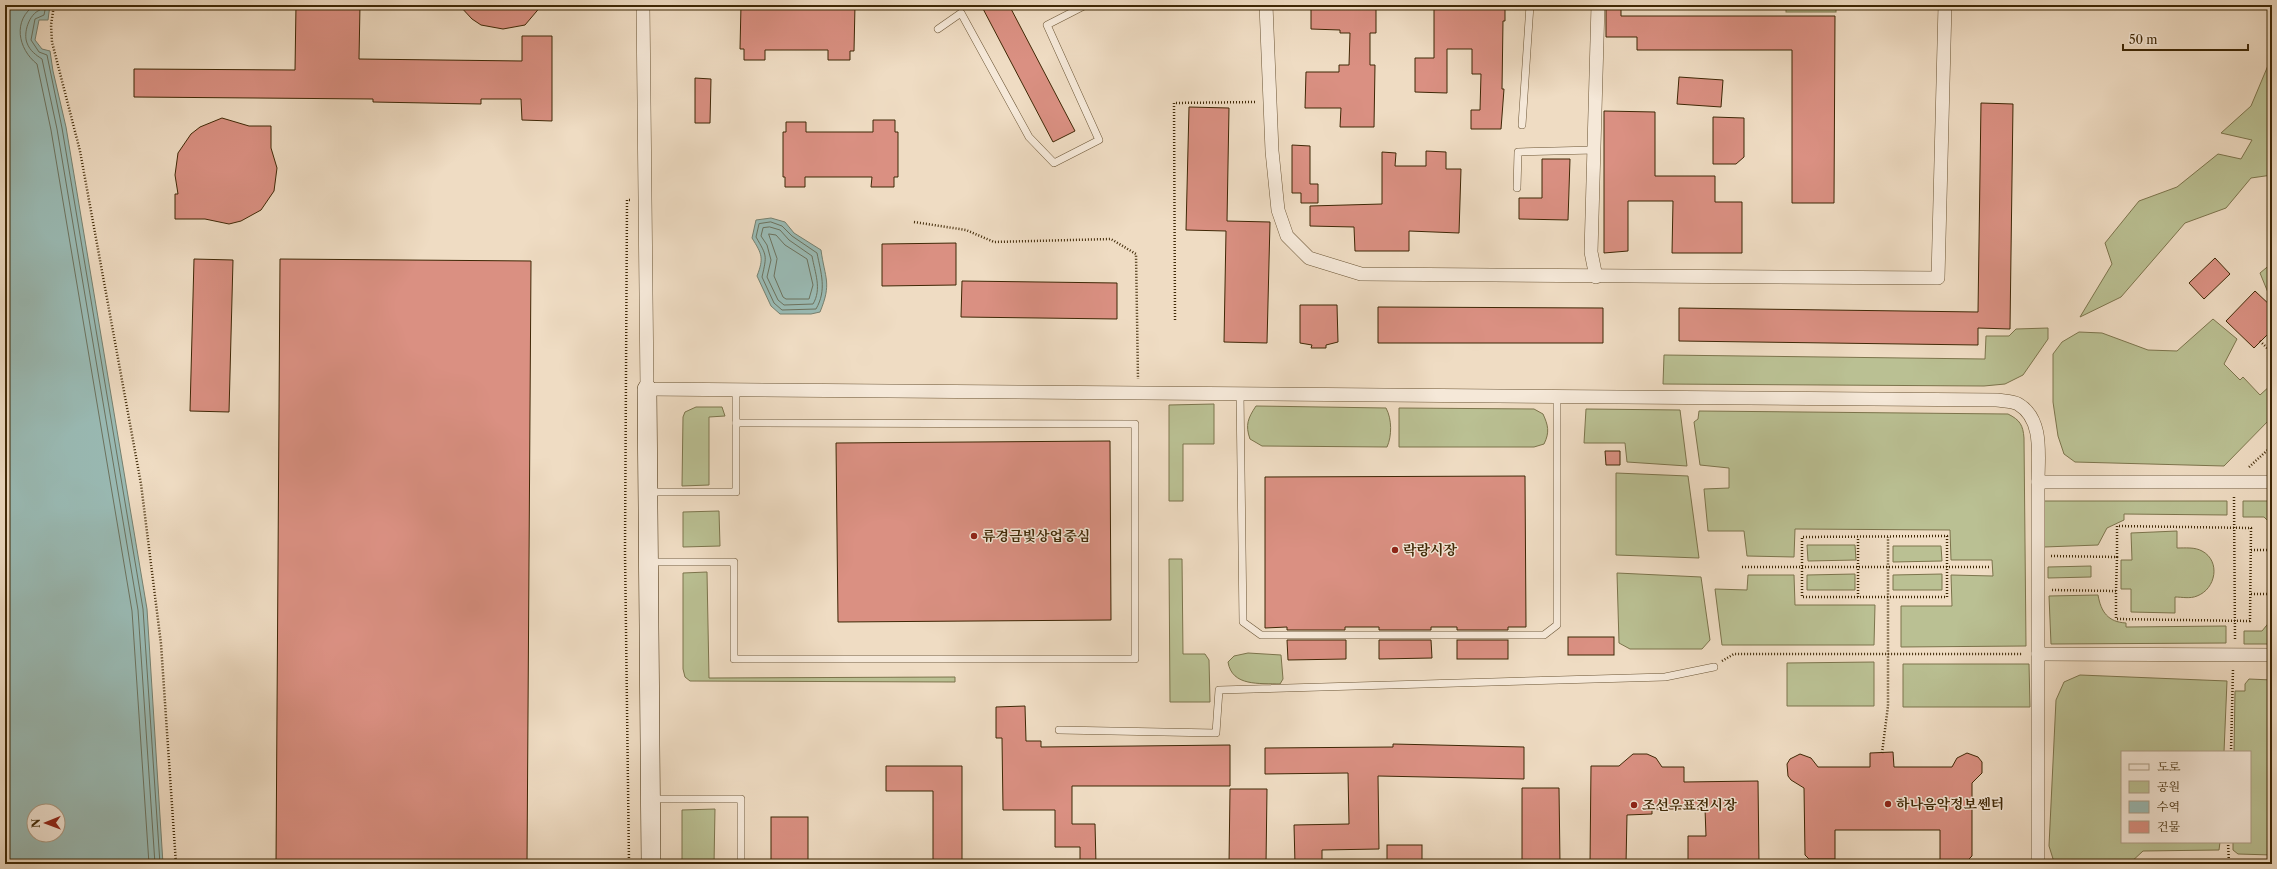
<svg xmlns="http://www.w3.org/2000/svg" width="2277" height="869" font-family="'Libre Caslon Text','Noto Serif KR',serif">
	<rect width="100%" height="100%" fill="#efdcc3"/>
	<filter id="stains"><feTurbulence type="fractalNoise" baseFrequency=".005" numOctaves="4"/><feColorMatrix values="0 0 0 0 .2 0 0 0 0 .09 0 0 0 0 .02 0 0 0 .5 -.17"/></filter>
	<radialGradient id="worn" r=".72"><stop offset=".6" stop-color="#630" stop-opacity="0"/><stop offset="1" stop-color="#630" stop-opacity=".3"/></radialGradient>
	<g fill="#bac093" stroke="#7c744c">
		<rect x="1786" y="5" width="50" height="7"/>
		<polygon points="2272,56 2272,175 2251,178 2226,208 2185,223 2121,297 2080,317 2112,264 2105,243 2139,201 2177,187 2218,154 2241,159 2252,140 2221,133 2251,106"/>
		<polygon points="2272,263 2272,295 2269,295 2260,273"/>
		<polygon points="2213,319 2237,339 2224,364 2240,380 2243,377 2260,395 2272,384 2272,417 2224,466 2075,462 2064,454 2058,436 2053,402 2053,354 2062,342 2079,332 2102,333 2148,350 2177,351"/>
		<polygon points="2048,328 2048,339 2023,375 2005,384 1984,386 1663,384 1664,355 1985,359 1986,336 2009,336 2016,329"/>
		<polygon points="1214,404 1214,444 1183,444 1183,501 1169,501 1169,405"/>
		<path d="M1256 406 1386 408C1392 419 1392 436 1387 447L1262 446 1250 439C1245 425 1248 418 1256 406Z"/>
		<polygon points="696,407 722,407 725,416 709,417 709,485 682,486 683,417 685,412"/>
		<path d="M1399 408 1534 409 1543 414C1548 425 1550 432 1544 444L1534 447H1399Z"/>
		<polygon points="1586,409 1680,410 1687,466 1627,462 1625,443 1584,443"/>
		<path d="M1699 411 2008 414C2020 420 2023 425 2024 438L2026 646 1901 647V606H1952L1951 575 1993 576 1992 560H1951L1950 530 1795 529 1794 557 1747 556 1744 531H1708L1704 489 1729 488V468L1700 465 1694 422 1698 419Z"/>
		<polygon points="1616,473 1688,476 1699,558 1616,555"/>
		<polygon points="2044,501 2227,501 2227,515 2124,514 2124,520 2107,528 2098,545 2044,547"/>
		<polygon points="2243,501 2272,501 2272,536 2271,524 2264,517 2243,517"/>
		<polygon points="719,511 720,546 683,547 683,512"/>
		<path d="M2177 531V548C2185 548 2195 547 2202 551 2221 561 2216 589 2197 596 2190 599 2182 597 2175 597V613L2131 612V589H2121V560H2132L2131 533Z"/>
		<polygon points="1807,545 1855,545 1856,560 1808,561"/>
		<polygon points="1893,546 1941,546 1942,561 1893,562"/>
		<polygon points="1182,559 1183,654 1205,654 1209,660 1210,702 1170,702 1169,559"/>
		<polygon points="2091,566 2091,577 2048,578 2048,567"/>
		<polygon points="707,572 709,678 955,677 955,682 690,681 685,677 683,669 683,573"/>
		<polygon points="1617,573 1701,577 1710,640 1702,649 1630,649 1619,643"/>
		<polygon points="1855,574 1855,590 1807,590 1807,575"/>
		<polygon points="1942,574 1942,590 1893,590 1893,575"/>
		<polygon points="1748,575 1794,575 1795,605 1875,605 1874,645 1722,645 1715,589 1747,590"/>
		<path d="M2098 595C2101 612 2108 622 2126 623V627L2226 626V643L2051 644 2049 596Z"/>
		<polygon points="2272,611 2272,644 2244,644 2244,631 2262,631 2271,620"/>
		<path d="M1248 653 1281 655 1283 679 1280 684C1260 683 1232 687 1228 662L1234 656Z"/>
		<polygon points="1874,662 1874,706 1787,706 1787,663"/>
		<polygon points="1903,664 2029,664 2030,707 1903,707"/>
		<polygon points="2080,675 2227,681 2224,752 2122,752 2122,842 2220,842 2219,850 2143,851 2129,864 2056,864 2054,862 2049,846 2056,700 2064,682"/>
		<polygon points="2249,679 2272,680 2272,855 2238,854 2233,850 2233,842 2250,842 2250,752 2234,752 2235,691 2245,691 2245,684"/>
		<polygon points="715,809 714,864 682,864 682,810"/>
	</g>
	<g fill="#9abbb5" stroke="#76806f" fill-rule="evenodd">
		<path d="M5 5H50L48 20H39L35 40 42 49 50 51 53 71 66 127 147 609 163 864H5ZM34 811H58V835H34Z"/>
		<path d="M771 218 785 222 794 233 821 250C825 279 832 283 820 312L811 314H780L771 306 757 276C764 258 762 254 752 238L756 220Z"/>
	</g>
	<g fill="none" stroke-linecap="round" stroke-linejoin="round">
		<g stroke="#6c725e" stroke-width="1">
			<path d="M35 5C12 20 18 49 37 64L51 130 132 611 149 864"/>
			<path d="M41 5 40 10C29 14 23 33 27 43 30 51 36 55 42 59L57 129 138 610 155 864"/>
			<polyline points="46,5 44,15 35,19 31,40 39,52 47,55 62,128 143,609 160,864"/>
			<path d="M771 222 782 226 792 236 817 253C821 273 827 290 816 309L782 310 774 303 762 277C767 255 767 256 756 237L759 224Z"/>
			<path d="M770 227 780 230 789 240 812 256C815 273 822 289 813 304L784 305 778 300 767 277 771 260 767 245 761 236 763 228Z"/>
			<polygon points="769,234 776,235 785,245 807,259 813,285 809,299 786,299 783,297 774,276 777,259"/>
		</g>
	</g>
	<g fill="#da9082" stroke="#3f2806">
		<polygon points="296,5 360,5 359,59 522,61 522,36 552,36 552,121 522,120 521,99 481,99 481,104 373,102 373,99 134,97 134,69 295,70"/>
		<polygon points="459,5 542,5 525,25 503,29 481,25 472,19"/>
		<polygon points="741,5 855,5 854,51 850,51 850,60 828,60 828,50 765,50 765,60 744,60 744,49 740,49"/>
		<polygon points="981,5 1009,5 1075,131 1053,142"/>
		<polygon points="1311,5 1376,5 1376,33 1370,33 1370,65 1375,65 1374,127 1340,127 1341,108 1305,108 1306,72 1339,72 1339,65 1349,65 1350,33 1340,33 1340,30 1311,29"/>
		<polygon points="1434,5 1505,5 1505,21 1503,21 1502,89 1504,89 1501,129 1471,129 1471,110 1480,110 1481,74 1472,74 1472,49 1447,49 1447,93 1415,92 1415,58 1434,58"/>
		<polygon points="1606,5 1621,5 1621,16 1835,16 1834,203 1792,203 1792,50 1637,50 1637,37 1606,37"/>
		<polygon points="1679,77 1723,80 1721,107 1677,104"/>
		<polygon points="695,78 711,79 710,123 695,123"/>
		<polygon points="1981,103 2013,104 2010,329 1978,328 1978,345 1679,341 1679,308 1978,312"/>
		<polygon points="1189,107 1229,108 1227,221 1270,222 1267,343 1224,342 1226,231 1186,230"/>
		<polygon points="1604,111 1655,112 1655,176 1715,176 1715,202 1742,202 1742,253 1672,253 1673,201 1628,201 1628,251 1604,253"/>
		<polygon points="1713,117 1744,118 1744,157 1736,164 1713,164"/>
		<polygon points="222,118 249,126 271,126 271,148 277,168 274,191 261,210 241,221 229,224 205,219 175,219 175,194 178,194 175,175 178,153 191,134 200,127"/>
		<polygon points="873,120 895,120 895,132 898,132 898,177 894,177 894,187 871,187 872,177 805,177 805,187 785,187 785,177 783,177 783,132 786,132 786,122 806,122 806,132 873,132"/>
		<polygon points="1292,145 1310,146 1310,184 1318,184 1318,203 1301,203 1301,193 1292,193"/>
		<polygon points="1426,151 1446,152 1446,169 1461,169 1459,233 1409,231 1409,251 1355,251 1354,227 1310,226 1310,206 1382,204 1382,152 1396,153 1395,166 1426,166"/>
		<polygon points="1542,159 1570,159 1568,220 1519,219 1519,198 1542,198"/>
		<polygon points="956,243 956,285 882,286 882,244"/>
		<polygon points="2215,258 2230,274 2204,299 2189,283"/>
		<polygon points="194,259 233,260 229,412 190,411"/>
		<polygon points="280,259 531,261 527,864 276,864"/>
		<polygon points="962,281 1117,283 1117,319 961,317"/>
		<polygon points="2255,291 2272,307 2272,330 2254,348 2226,321"/>
		<polygon points="1300,305 1337,305 1338,342 1326,345 1326,348 1311,348 1312,345 1300,343"/>
		<polygon points="1378,307 1603,308 1603,343 1378,343"/>
		<polygon points="1110,441 1111,620 838,622 836,443"/>
		<polygon points="1605,451 1620,451 1620,465 1606,465"/>
		<polygon points="1525,476 1526,627 1508,627 1508,630 1457,630 1457,627 1431,627 1431,630 1379,630 1379,627 1345,627 1345,630 1287,630 1287,627 1265,628 1265,477"/>
		<rect x="1568" y="637" width="46" height="18"/>
		<polygon points="1287,640 1346,640 1346,659 1288,660"/>
		<polygon points="1379,640 1431,640 1432,658 1379,659"/>
		<rect x="1457" y="640" width="51" height="19"/>
		<polygon points="1025,706 1026,741 1041,741 1041,747 1230,745 1230,786 1072,786 1072,824 1095,824 1096,864 1080,864 1080,847 1055,847 1055,810 1003,810 1002,738 996,738 996,707"/>
		<polygon points="1393,744 1524,747 1524,779 1378,776 1379,849 1322,850 1322,864 1295,864 1294,825 1349,824 1348,773 1265,774 1265,748 1393,747"/>
		<polygon points="1893,752 1894,767 1952,767 1957,758 1967,753 1978,757 1982,762 1982,773 1972,783 1972,856 1968,860 1940,860 1940,830 1835,830 1835,859 1809,859 1805,855 1804,788 1791,780 1788,776 1787,764 1790,759 1800,754 1811,758 1818,767 1870,767 1870,753"/>
		<polygon points="1633,754 1647,754 1656,758 1662,767 1684,767 1684,782 1758,781 1759,864 1688,864 1688,836 1706,836 1705,809 1652,809 1652,814 1627,815 1626,864 1590,864 1591,766 1619,766"/>
		<polygon points="886,766 962,766 962,864 933,864 933,791 886,791"/>
		<polygon points="1522,788 1559,788 1560,864 1522,864"/>
		<polygon points="1230,789 1267,789 1266,864 1229,864"/>
		<rect x="771" y="817" width="37" height="47"/>
		<rect x="1387" y="845" width="35" height="19"/>
	</g>
	<g fill="none" stroke-linecap="round" stroke-linejoin="round">
		<defs>
			<g id="service">
				<polyline points="938,29 961,13 1029,137 1054,163 1099,140 1047,25 1086,5"/>
				<polyline points="1522,125 1530,5"/>
				<polyline points="1517,188 1518,152 1594,150"/>
				<polyline points="736,389 736,423"/>
				<polyline points="1240,393 1243,622 1261,635 1544,635 1557,625 1557,397"/>
				<polyline points="649,492 736,492 736,423 1135,424 1135,659 734,659 734,562 649,562"/>
				<polyline points="1059,730 1216,733 1219,690 1665,677 1714,667"/>
				<polyline points="651,799 741,799 741,864"/>
			</g>
			<g id="minor">
				<path d="M643 5 647 389 1997 400C2003 401 2013 401 2018 404 2044 419 2038 456 2038 482H2272"/>
				<polyline points="1266,5 1272,151 1278,210 1287,236 1309,258 1361,274 1938,278 1945,5"/>
				<polyline points="1596,277 1591,252 1598,5"/>
				<polyline points="2038,482 2038,864"/>
				<polyline points="2038,654 2272,655"/>
			</g>
			<polyline id="secondary" points="647,389 651,864"/>
		</defs>
		<use href="#service" stroke="#6b5535" stroke-width="8"/>
		<use href="#minor" stroke="#6b5535" stroke-width="14"/>
		<use href="#secondary" stroke="#3f2806" stroke-width="20"/>
		<g stroke="#3f2806" stroke-width="2.5" stroke-dasharray="1 2" stroke-linecap="butt">
			<polyline points="54,5 51,25 52,42 80,151 141,484 161,644 176,864"/>
			<polyline points="914,222 966,230 994,242 1111,239 1136,254 1138,379"/>
			<polyline points="1175,320 1174,103 1256,102"/>
			<polyline points="2260,341 2272,353"/>
			<polyline points="2249,467 2272,446"/>
			<polyline points="2234,497 2235,640"/>
			<polygon points="1947,536 1947,597 1802,597 1802,537"/>
			<polyline points="2251,550 2272,550"/>
			<polyline points="2051,556 2117,557 2117,526 2251,528 2250,621 2116,619 2116,591 2052,590"/>
			<polyline points="1742,567 1990,567"/>
			<polyline points="2116,591 2117,557"/>
			<polyline points="2251,594 2272,594"/>
			<polyline points="1858,597 1858,537"/>
			<polyline points="1722,661 1734,654 2023,654"/>
			<polyline points="2231,752 2233,669"/>
			<polyline points="1882,753 1888,706 1888,537"/>
			<polyline points="2228,842 2229,864"/>
			<polyline points="629,864 625,551 627,200 631,200"/>
		</g>
		<use href="#service" stroke="#f5e8d8" stroke-width="7"/>
		<use href="#minor" stroke="#f5e8d8" stroke-width="13"/>
		<use href="#secondary" stroke="#f5e8d8" stroke-width="19"/>
	</g>
	<g fill="#8f2418" stroke="#f5e8d8" stroke-width="1.5">
		<circle cx="974" cy="536" r="4"/>
		<circle cx="1395" cy="550" r="4"/>
		<circle cx="1888" cy="804" r="4"/>
		<circle cx="1634" cy="805" r="4"/>
	</g>
	<g text-anchor="middle" stroke-width="3" stroke-linejoin="round" paint-order="stroke">
		<g font-size="14" font-weight="bold" fill="#3f2806" stroke="#f5e8d8" text-anchor="start">
			<text x="982" y="541">류경금빛상업중심</text>
			<text x="1403" y="555">락랑시장</text>
			<text x="1896" y="809">하나음악정보쎈터</text>
			<text x="1642" y="810">조선우표전시장</text>
		</g>
	</g>
	<rect width="2277" height="869" fill="none" stroke="#efdcc3" stroke-width="20"/>
	<rect x="6" y="6" width="2265" height="857" fill="none" stroke="#3f2806" stroke-width="2"/>
	<rect x="10" y="10" width="2257" height="849" fill="none" stroke="#3f2806"/>
	<rect x="2121" y="751" width="130" height="92" fill="#f5e8d8" stroke="#ac9b84"/>
	<rect x="2129" y="764" width="20" height="6" fill="#f5e8d8" stroke="#ac9b84"/>
	<text x="2157" y="771" font-size="12" fill="#3f2806">도로</text>
	<rect x="2129" y="781" width="20" height="12" fill="#bac093" stroke="#ac9b84"/>
	<text x="2157" y="791" font-size="12" fill="#3f2806">공원</text>
	<rect x="2129" y="801" width="20" height="12" fill="#9abbb5" stroke="#ac9b84"/>
	<text x="2157" y="811" font-size="12" fill="#3f2806">수역</text>
	<rect x="2129" y="821" width="20" height="12" fill="#da9082" stroke="#ac9b84"/>
	<text x="2157" y="831" font-size="12" fill="#3f2806">건물</text>
	<g transform="translate(46 823) rotate(269)"><circle r="19" fill="#f5e8d8" stroke="#ac9b84"/>
	<path d="M0-3L7 15L0 10L-7 15Z" fill="#8f2418"/>
	<text y="-6" font-size="11" font-weight="bold" text-anchor="middle" fill="#3f2806">N</text>
	</g>
	<path d="M2123 44v6h125v-6" fill="none" stroke="#3f2806" stroke-width="2"/>
	<text x="2129" y="44" font-size="12" fill="#3f2806" stroke="#f5e8d8" stroke-width="3" paint-order="stroke">50 m</text>
	<rect width="100%" height="100%" filter="url(#stains)"/>
	<rect width="100%" height="100%" fill="url(#worn)"/>
</svg>
